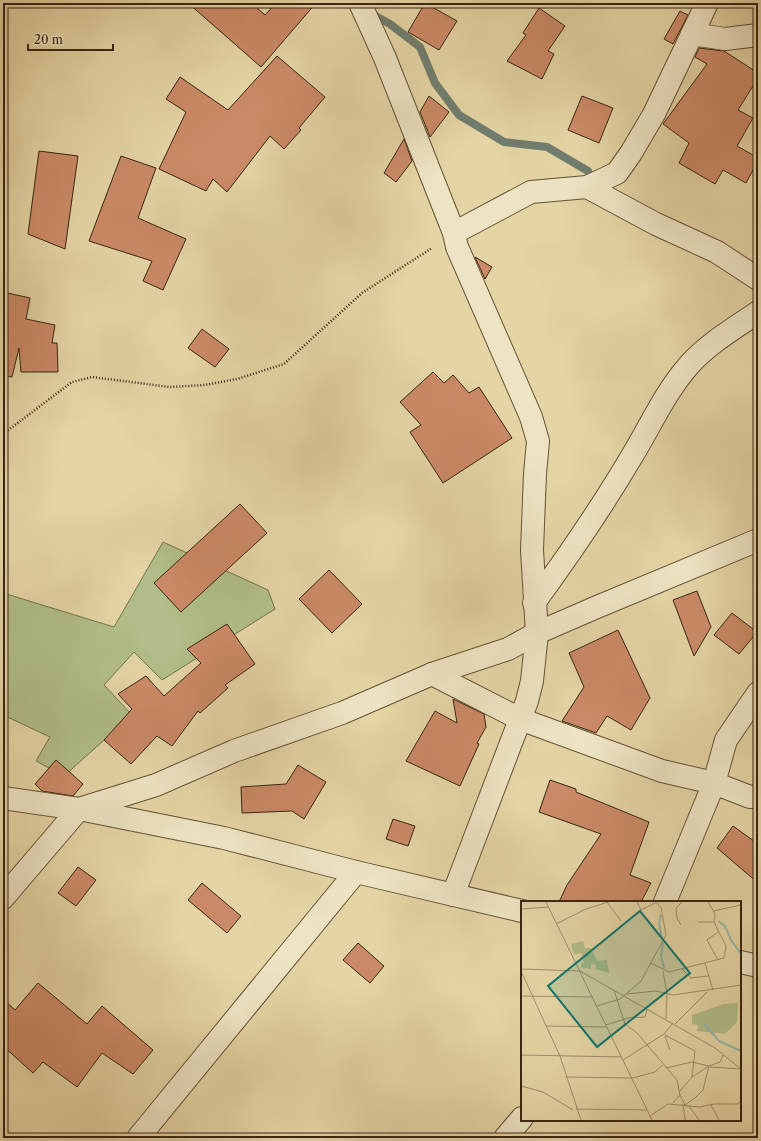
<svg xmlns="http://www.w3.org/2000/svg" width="761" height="1141" font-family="'Libre Caslon Text',serif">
	<rect width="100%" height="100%" fill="#e5d5a5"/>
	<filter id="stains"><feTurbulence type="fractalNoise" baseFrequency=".005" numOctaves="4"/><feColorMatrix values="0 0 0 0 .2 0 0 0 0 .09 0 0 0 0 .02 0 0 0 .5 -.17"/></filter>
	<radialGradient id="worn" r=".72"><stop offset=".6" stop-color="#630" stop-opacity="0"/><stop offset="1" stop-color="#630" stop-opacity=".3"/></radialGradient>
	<polygon fill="#b1be89" stroke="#74724d" points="163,542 268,590 275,609 162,680 134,652 104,685 132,715 64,776 36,761 50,737 3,715 3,593 114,627"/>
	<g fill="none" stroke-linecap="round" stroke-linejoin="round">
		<polyline stroke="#707d6f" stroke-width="8" points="370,13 390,24 420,47 435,83 459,115 504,142 547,147 588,171"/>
	</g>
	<g fill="#cb8a67" stroke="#382511">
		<polygon points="188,3 251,3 265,15 276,3 316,3 261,67"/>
		<polygon points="425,3 457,21 439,50 408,32"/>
		<polygon points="539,8 565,26 548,51 554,54 542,79 507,61 526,35 523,33"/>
		<polygon points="680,11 688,15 673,44 664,39"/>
		<polygon points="699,48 724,51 758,73 758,78 738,110 753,118 737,146 758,158 758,161 746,183 723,170 715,184 679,163 689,143 663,124 707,64 695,57"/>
		<polygon points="277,56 325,97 299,128 301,130 284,149 270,136 227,192 213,179 206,191 159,169 186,112 166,99 180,77 228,110"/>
		<polygon points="429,96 449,112 430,137 420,112"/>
		<polygon points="582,96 613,108 599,143 568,130"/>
		<polygon points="404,139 412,161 396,182 384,173"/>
		<polygon points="39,151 78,156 65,249 28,234"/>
		<polygon points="121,156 156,168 138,218 186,239 163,290 143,281 152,261 89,241"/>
		<polygon points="475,257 492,267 485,279"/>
		<polygon points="3,292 30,298 26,319 55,325 52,343 57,343 58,372 21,372 19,348 12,377 3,376"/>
		<polygon points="202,329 229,349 215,367 188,348"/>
		<polygon points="433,372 444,383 453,375 469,393 479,387 512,438 443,483 410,432 421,425 400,402"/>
		<polygon points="240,504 267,533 181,612 154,583"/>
		<polygon points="329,570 362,604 332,633 299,599"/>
		<polygon points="697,591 711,627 694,656 673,600"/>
		<polygon points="732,613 757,632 739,654 714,635"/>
		<polygon points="227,624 255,664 225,685 228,688 200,713 198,711 172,746 157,736 131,764 104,740 132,709 118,694 146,676 164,696 201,663 187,649"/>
		<polygon points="618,630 650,698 631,730 607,716 596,733 562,721 584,687 569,653"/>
		<polygon points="453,699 484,714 486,727 477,743 479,744 460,786 406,761 435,711 457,723"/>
		<polygon points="56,760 83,784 73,796 42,791 35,784"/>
		<polygon points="298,765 326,782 304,819 292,811 242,813 241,787 286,784"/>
		<polygon points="550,780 576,789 576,792 649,822 630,875 651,883 641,902 559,902 567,885 601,834 539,812"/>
		<polygon points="393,819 415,826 408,846 386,839"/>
		<polygon points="733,826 758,844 758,883 717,848"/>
		<polygon points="78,867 96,880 76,906 58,893"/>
		<polygon points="202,883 241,916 227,933 188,900"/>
		<polygon points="358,943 384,966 370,983 343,960"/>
		<polygon points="38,983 87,1024 102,1006 153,1050 133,1074 102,1053 77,1087 43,1062 33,1073 3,1046 3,999 15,1010"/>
	</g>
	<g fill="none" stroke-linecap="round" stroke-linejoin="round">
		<defs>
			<g id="street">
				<polyline points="360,3 385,58 454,233 457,247 531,417 538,441 535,474 532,550 537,633 532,681 527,701 453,895"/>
				<polyline points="692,34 725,39 758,35"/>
				<polyline points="587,187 656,224 717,252 758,279"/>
				<polyline points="454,233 531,192 587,187 617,173 631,153 654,114 707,3"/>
				<path d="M534 603C569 555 602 507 632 456 651 425 665 392 690 364 709 343 735 328 758 312"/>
				<polyline points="432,674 520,719 662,771 714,783 750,797 758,796"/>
				<polyline points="3,798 79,809 224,838 356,872 522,911"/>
				<polyline points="3,898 79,809 156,785 234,751 342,713 432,674 508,649 537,633 597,607 758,540"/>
				<polyline points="665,902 714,783 726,740 758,693"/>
				<polyline points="740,962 758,966"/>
				<polyline points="138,1138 356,872"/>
				<polyline points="505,1138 522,1118"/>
			</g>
		</defs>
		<use href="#street" stroke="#635136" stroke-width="24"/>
		<polyline stroke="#382511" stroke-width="2.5" stroke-dasharray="1 2" stroke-linecap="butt" points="3,434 72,382 92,377 170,387 205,385 237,379 284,364 362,293 432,248"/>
		<use href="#street" stroke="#eee4c4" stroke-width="22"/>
	</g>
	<g transform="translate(521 901)">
		<rect width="220" height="220" fill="#e5d5a5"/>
		<path d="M62 40 64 47H70L76 60 86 59 88 72 74 68 75 64 70 63V68L60 66V63L63 62 60 52 53 54 50 43ZM217 102 216 121 204 133 176 130 177 124 171 123V114L203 103Z" fill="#b1be89"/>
		<path fill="none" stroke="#96b8ad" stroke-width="2" d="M140 14 138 22 141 37M197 20 204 25 210 39 220 53M142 42 140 55 143 67M183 123 198 140 220 150"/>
		<path fill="none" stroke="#a08f6a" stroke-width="1" d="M25 1 131 219M86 1 100 20M116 1 120 9 136 1M0 8 27 6M192 10 220 4M177 21H192M35 23 65 8 87 1M160 24 156 17 155 7 161 1M197 31 186 39 197 59M130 62 148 71 203 57 205 45 193 21 194 13 187 1M184 62 192 89M0 68 59 70 194 147 220 168M161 68 170 77 187 75M0 70 39 155 60 219M142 70 146 93 145 118M93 89 104 123 116 132 156 179 159 194 152 202M105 93 135 90 152 94 220 84M0 95 72 96M76 105 99 98 120 80 145 34 140 7 136 2M154 123 186 91M85 124 107 117 124 116 126 108M25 125 86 126M0 128V154M144 134 174 150 171 176 159 190M144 135 149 149M0 154 101 156M102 159 143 133 152 122M189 166 220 168M145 167 171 161 188 165 199 161 202 154M44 176 112 177 134 171 142 164M0 185 22 191 52 209M159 194 164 204 175 196 182 189 188 165 171 176M162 203 164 219M190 204 198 219M168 205 178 219M55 208 126 209M129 215 147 203 179 206 193 203H217L220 199"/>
		<path fill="#0f766e" fill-opacity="0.15" stroke="#0f766e" stroke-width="2" d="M119 10 169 72 76 146 27 85Z"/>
		<rect width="220" height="220" fill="none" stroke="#382511" stroke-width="2"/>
	</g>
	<rect width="761" height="1141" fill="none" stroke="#e5d5a5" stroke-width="16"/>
	<rect x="4" y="4" width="753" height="1133" fill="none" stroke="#382511" stroke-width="2"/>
	<rect x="8" y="8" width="745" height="1125" fill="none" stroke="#382511"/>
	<path d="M28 44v6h85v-6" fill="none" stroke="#382511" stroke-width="2"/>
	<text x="34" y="44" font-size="12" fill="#382511" stroke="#eee4c4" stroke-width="3" paint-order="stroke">20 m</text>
	<rect width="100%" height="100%" filter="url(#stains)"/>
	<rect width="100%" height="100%" fill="url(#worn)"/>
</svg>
